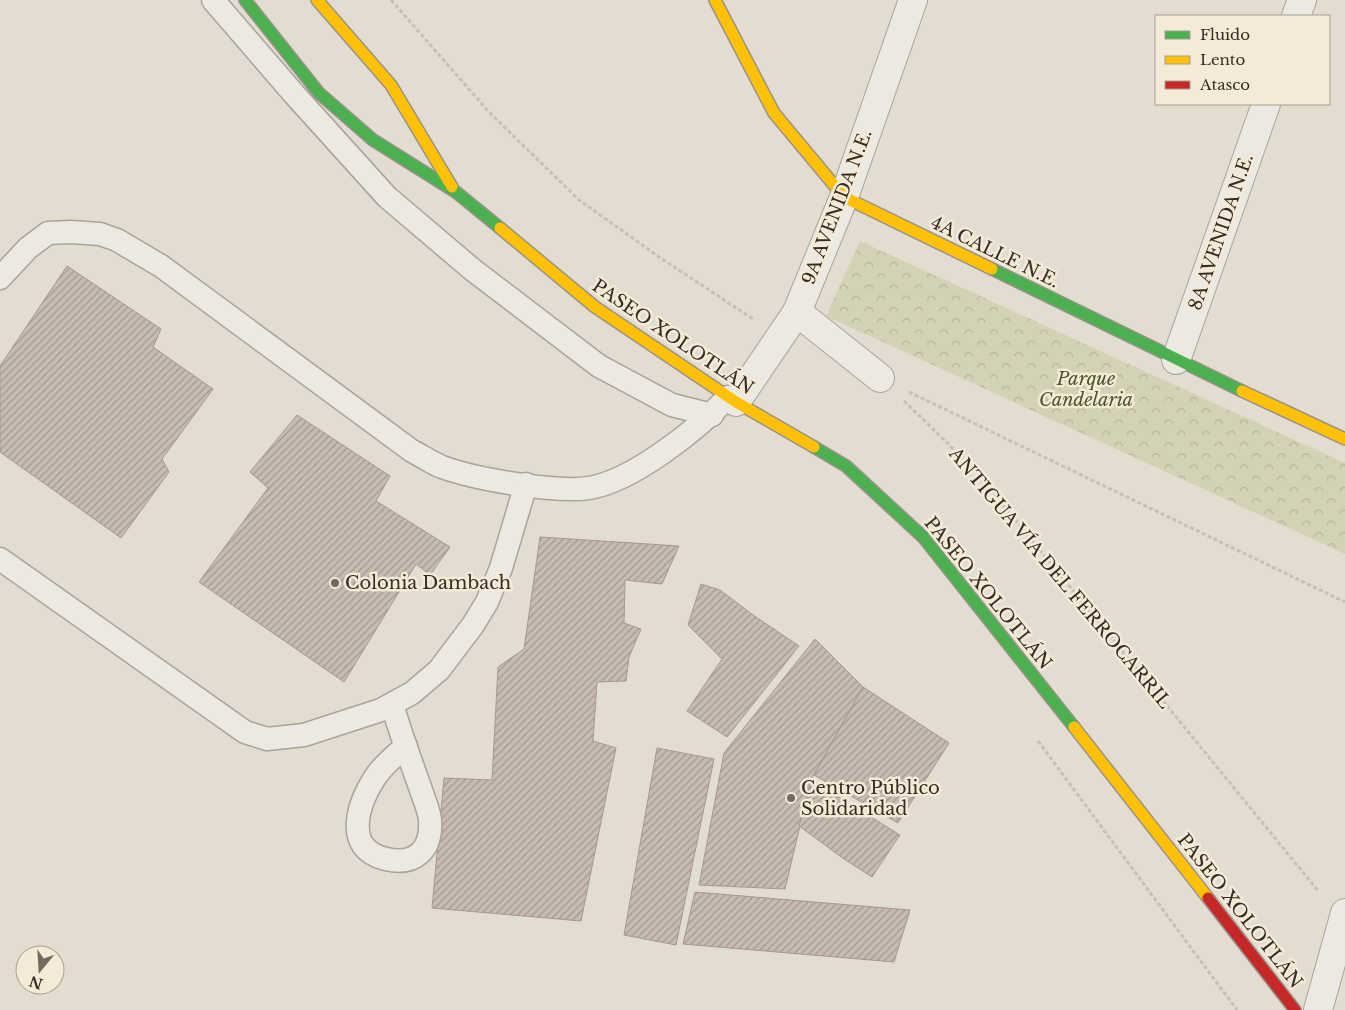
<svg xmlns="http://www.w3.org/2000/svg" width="1345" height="1010" font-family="'Libre Baskerville',serif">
	<defs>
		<pattern id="park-crowns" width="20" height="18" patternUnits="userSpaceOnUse" patternTransform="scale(1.25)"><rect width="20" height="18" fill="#d4d2b4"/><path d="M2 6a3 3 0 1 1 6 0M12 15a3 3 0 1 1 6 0" fill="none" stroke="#b7b49a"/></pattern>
		<pattern id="building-hatch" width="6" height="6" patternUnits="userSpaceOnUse" patternTransform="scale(1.25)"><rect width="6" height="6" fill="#c7bbb2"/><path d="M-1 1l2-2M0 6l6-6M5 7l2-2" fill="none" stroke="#a39890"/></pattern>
	</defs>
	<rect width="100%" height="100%" fill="#e3ddd1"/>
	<polygon fill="url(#park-crowns)" points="860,241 1345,463 1345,554 826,316"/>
	<g fill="url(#building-hatch)" stroke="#a49990">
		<polygon points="67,266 161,329 153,347 213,389 162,459 169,472 121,538 0,452 0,366"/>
		<polygon points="297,415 390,476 376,501 450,547 430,575 416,564 344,682 199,582 268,488 250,472"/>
		<polygon points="540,537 679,546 662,584 625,580 624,623 641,629 629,657 626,681 597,682 593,741 616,748 581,921 432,908 444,778 492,780 498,667 524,649"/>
		<polygon points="701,584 720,590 753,615 799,646 727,737 687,711 722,659 688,625"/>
		<polygon points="815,639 863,687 811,780 785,889 699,885 724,753"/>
		<polygon points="863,687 949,743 898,823 814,775"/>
		<polygon points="657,748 714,759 676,945 624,935"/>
		<polygon points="811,780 900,835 872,877 844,859 799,826"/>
		<polygon points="695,892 910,910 894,962 683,944"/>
	</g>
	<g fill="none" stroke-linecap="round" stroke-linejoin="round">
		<defs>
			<g id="lane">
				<polyline points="213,0 294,94 387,197 473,270 599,366 672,405 712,415"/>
				<path d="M0 278 28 248 48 233 71 232 100 234 117 240 161 266 412 451C422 456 432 463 442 467 475 479 555 493 589 488 633 481 698 429 728 397"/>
				<polyline points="0,559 245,732 267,739 304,735 381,710 412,693 439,670 473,625 487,602 501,568 526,484"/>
				<path d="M392 704C400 732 410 759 420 787 423 797 429 809 430 820 432 849 416 866 386 859 342 849 358 803 376 776 384 764 396 755 406 746"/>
			</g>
			<g id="street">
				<polyline points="1296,16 1302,0"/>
				<polyline points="797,312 880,378"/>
				<polyline points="1176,360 1266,104"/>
				<polyline points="736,402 797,312 844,197 913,0"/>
				<polyline points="1318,1010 1345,913"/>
			</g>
			<g id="fast">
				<polyline points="245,0 319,93 373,140 456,192 500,228"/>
				<polyline points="992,269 1242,391"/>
				<polyline points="814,447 846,466 923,537 1074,727"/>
			</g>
			<g id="slow">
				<polyline points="317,0 391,85 452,187"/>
				<polyline points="715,0 774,113 844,197 992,269"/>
				<polyline points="500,228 595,307 736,402 814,447"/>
				<polyline points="1242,391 1345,439"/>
				<polyline points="1074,727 1208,898"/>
			</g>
			<polyline id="jam" points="1208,898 1295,1010"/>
		</defs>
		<use href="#lane" stroke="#a9a399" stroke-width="25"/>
		<use href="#street" stroke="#a9a399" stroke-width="30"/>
		<use href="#fast" stroke="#99928a" stroke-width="14"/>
		<use href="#slow" stroke="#99928a" stroke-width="14"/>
		<use href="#jam" stroke="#99928a" stroke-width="14"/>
		<g stroke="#c5c0b8" stroke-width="3" stroke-dasharray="4 2.5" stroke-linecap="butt">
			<polyline points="391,0 489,112 579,200 662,259 753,319"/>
			<polyline points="909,392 1345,602"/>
			<polyline points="904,401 972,467 1319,892"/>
			<polyline points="1038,741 1237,1010"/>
		</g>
		<use href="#lane" stroke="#ece9e2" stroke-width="22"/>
		<use href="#street" stroke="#ece9e2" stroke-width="28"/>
		<use href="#fast" stroke="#4caf50" stroke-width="11"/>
		<use href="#slow" stroke="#ffc107" stroke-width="11"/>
		<use href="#jam" stroke="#c62828" stroke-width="11"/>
	</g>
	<g fill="#74695f" stroke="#f3ead8" stroke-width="2">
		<circle cx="335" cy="583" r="5"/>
		<circle cx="791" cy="798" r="5"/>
	</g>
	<g text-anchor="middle" stroke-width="5" stroke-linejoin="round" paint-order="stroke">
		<g font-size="18" fill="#382b21" stroke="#f3ead8">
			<text transform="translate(837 207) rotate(-69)" y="6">9A AVENIDA N.E.</text>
			<text transform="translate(1221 232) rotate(-71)" y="6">8A AVENIDA N.E.</text>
			<text transform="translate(995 252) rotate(26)" y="6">4A CALLE N.E.</text>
			<text transform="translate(673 337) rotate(34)" y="6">PASEO XOLOTLÁN</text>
			<text transform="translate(1060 578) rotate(50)" y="6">ANTIGUA VÍA DEL FERROCARRIL</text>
			<text transform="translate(988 593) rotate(51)" y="6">PASEO XOLOTLÁN</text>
			<text transform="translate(1240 911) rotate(52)" y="6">PASEO XOLOTLÁN</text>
		</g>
		<g font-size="18" font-style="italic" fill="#4b532a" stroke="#f3ead8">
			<text x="1086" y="385">Parque<tspan x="1086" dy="21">Candelaria</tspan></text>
		</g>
		<g font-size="18" fill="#382b21" stroke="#f3ead8" text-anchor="start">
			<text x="345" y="589">Colonia Dambach</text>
			<text x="801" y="794">Centro Público<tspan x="801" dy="21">Solidaridad</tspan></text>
		</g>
	</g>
	<rect x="1155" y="15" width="175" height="90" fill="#f3ead8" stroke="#a89e8f"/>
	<rect x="1165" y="31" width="25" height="8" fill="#4caf50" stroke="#a89e8f"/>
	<text x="1200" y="40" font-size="15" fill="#382b21">Fluido</text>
	<rect x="1165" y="56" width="25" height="8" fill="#ffc107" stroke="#a89e8f"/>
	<text x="1200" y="65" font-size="15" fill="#382b21">Lento</text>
	<rect x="1165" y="81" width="25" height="8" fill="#c62828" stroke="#a89e8f"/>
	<text x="1200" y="90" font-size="15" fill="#382b21">Atasco</text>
	<g transform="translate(40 970) rotate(198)"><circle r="24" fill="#f3ead8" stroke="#a89e8f"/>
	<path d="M0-4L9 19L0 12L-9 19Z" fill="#74695f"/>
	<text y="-8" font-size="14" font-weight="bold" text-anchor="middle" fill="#382b21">N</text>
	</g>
</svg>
